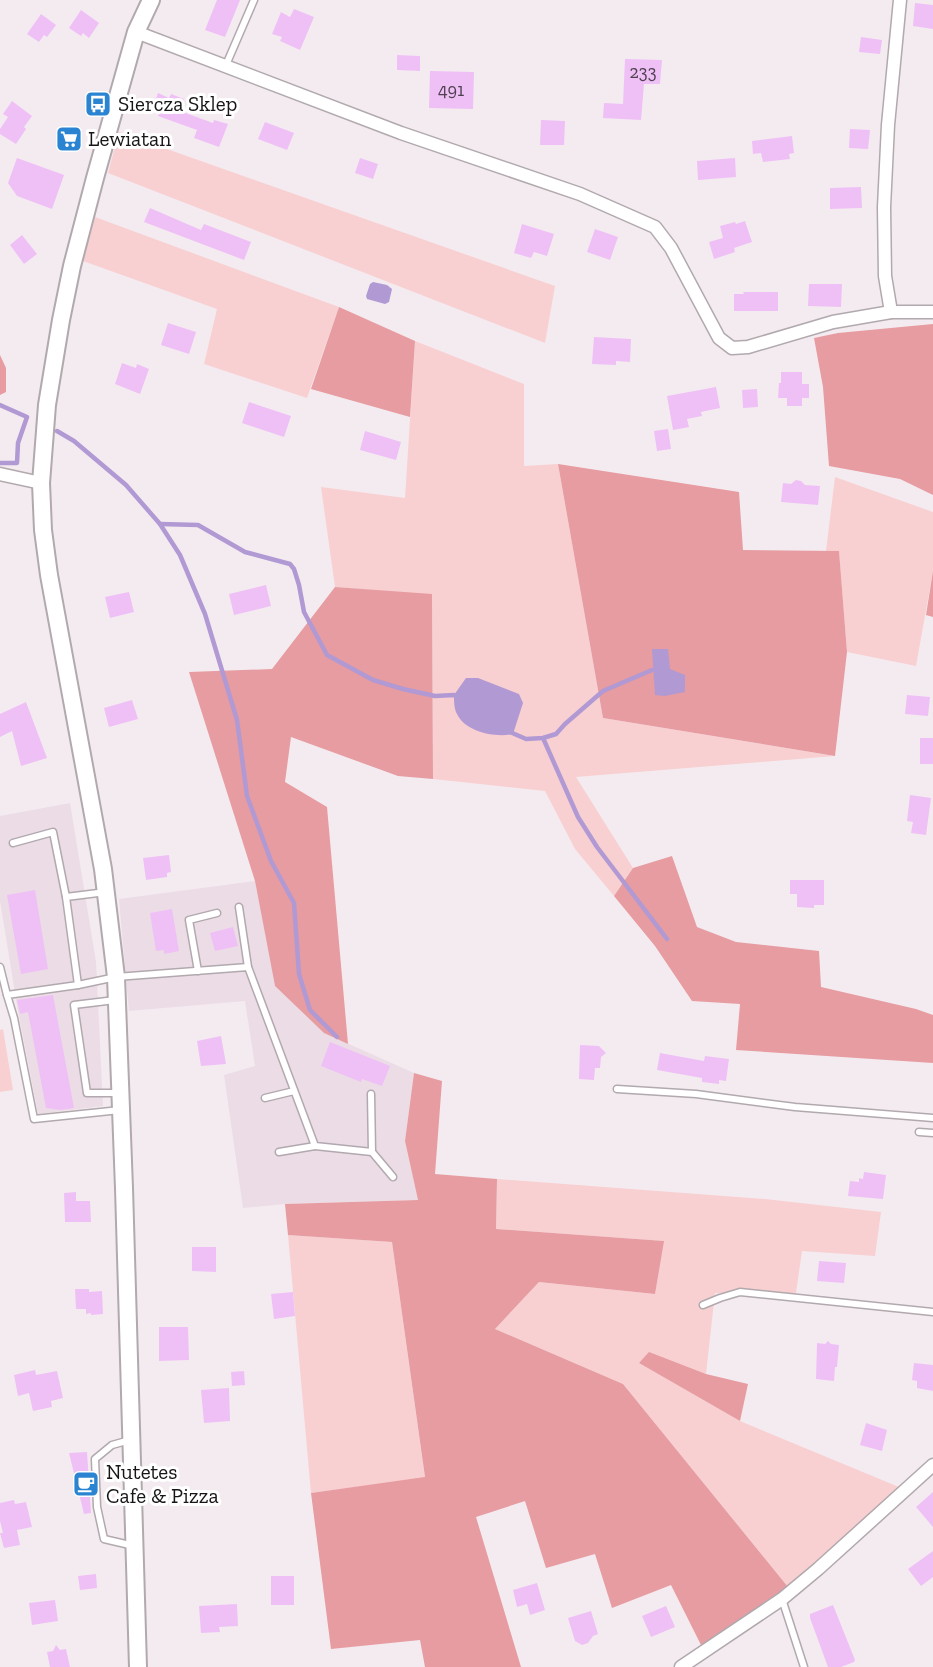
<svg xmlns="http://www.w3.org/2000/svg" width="933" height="1667" font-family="'Zilla Slab',serif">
	<rect width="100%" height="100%" fill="#f4ebf1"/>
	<g fill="#ecdce6">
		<polygon points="70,803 96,962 103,1106 38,1114 18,1011 0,901 0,816"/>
		<polygon points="255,881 275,986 324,1033 414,1073 405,1141 418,1200 285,1204 243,1208 224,1075 255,1066 245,1001 129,1011 119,899"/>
	</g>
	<g fill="#f8d0d1">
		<polygon points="119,132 555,286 545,343 108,173"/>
		<polygon points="95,217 339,307 307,398 204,364 217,309 83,261"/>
		<polygon points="415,341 524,384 524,466 558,464 603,718 835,756 576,777 633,868 614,896 575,849 545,791 433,779 432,595 335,587 321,487 405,498"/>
		<polygon points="835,477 933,512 933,571 916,666 847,652 839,552 826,551"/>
		<polygon points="3,1029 13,1090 0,1092 0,1030"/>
		<polygon points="497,1179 765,1199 881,1212 875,1256 802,1251 795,1300 715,1293 706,1374 650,1353 639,1363 740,1421 899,1487 819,1564 788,1587 623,1384 495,1329 539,1282 655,1294 663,1241 496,1229"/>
		<polygon points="288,1235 392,1242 425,1478 311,1493"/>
	</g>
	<g fill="#e69ca0">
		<polygon points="339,307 415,341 410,417 311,389"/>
		<polygon points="933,324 933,495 900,479 829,466 823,387 814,338 838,333"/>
		<polygon points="0,355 6,368 6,392 0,395"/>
		<polygon points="558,464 739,492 743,550 839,551 847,652 835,756 603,718"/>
		<polygon points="933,571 933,617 926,615"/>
		<polygon points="335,587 432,594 433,779 398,776 291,737 285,782 327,807 348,1044 324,1033 275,986 255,881 189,672 272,669"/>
		<polygon points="672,856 697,927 736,942 819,951 821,987 916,1009 933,1015 933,1063 736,1050 740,1004 692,1001 655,946 614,896 633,868"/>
		<polygon points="414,1073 442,1081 435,1174 497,1179 496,1229 664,1241 655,1294 539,1282 495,1329 623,1384 788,1587 702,1647 671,1585 612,1608 595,1554 546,1568 525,1501 476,1517 521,1667 425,1667 420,1640 331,1649 311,1493 425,1477 392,1242 288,1235 285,1204 418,1200 405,1141"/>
		<polygon points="649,1352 706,1374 748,1384 740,1421 639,1363"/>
	</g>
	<g fill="#b199d4">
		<polygon points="373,282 387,285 392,289 389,302 385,304 367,299 366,296 370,284"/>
		<polygon points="652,649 668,649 670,669 685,675 685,692 665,696 655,695"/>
		<path d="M466 678H478L519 694 523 703 513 734C496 738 465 732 457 714 454 709 454 701 454 695Z"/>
	</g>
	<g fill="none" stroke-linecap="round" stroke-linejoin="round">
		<g stroke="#b199d4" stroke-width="4.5">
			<polyline points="0,405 27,417 18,443 17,463 0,463"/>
			<polyline points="57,431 74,441 126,485 160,524 180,555 205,614 237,720 247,796 271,861 294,903 299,974 310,1010 337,1037"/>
			<polyline points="160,524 198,525 245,552 290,564 294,569 299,585 304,612 327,655 373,680 403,689 435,696 454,695 458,698"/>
			<polyline points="510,732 526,739 543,738 556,734 565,724 603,691 652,670"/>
			<polyline points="543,738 578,817 597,847 667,939"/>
		</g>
	</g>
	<g fill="#efc0f6">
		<polygon points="217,0 240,0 225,37 205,30"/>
		<polygon points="915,3 933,5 933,29 913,26"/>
		<polygon points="294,9 314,17 300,50 280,41 282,37 272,34 281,12 290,17"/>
		<polygon points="81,10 99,23 89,38 83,33 81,36 69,28"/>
		<polygon points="41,14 56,25 47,37 44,35 39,42 27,34"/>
		<polygon points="861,37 882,40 880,54 859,52"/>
		<polygon points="397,55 420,56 420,71 397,70"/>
		<polygon points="625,59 662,60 660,84 644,84 641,120 603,118 604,103 623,104"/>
		<polygon points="430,71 474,72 473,109 429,108"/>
		<polygon points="158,93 169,98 171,94 184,99 180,111 213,123 214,120 228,124 219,147 194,138 197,130 158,116 160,112 152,110"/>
		<polygon points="12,101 32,116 24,127 26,129 16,144 0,134 0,129 8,117 3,114"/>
		<polygon points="541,120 565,121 564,145 540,145"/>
		<polygon points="265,122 294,133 287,150 258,139"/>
		<polygon points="850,129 870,130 868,149 849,148"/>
		<polygon points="67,130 78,136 69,150 59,143"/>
		<polygon points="792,136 794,153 789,154 790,159 763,162 761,153 753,154 752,141"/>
		<polygon points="17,158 64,175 52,209 17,196 8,183"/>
		<polygon points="360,158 378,164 373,179 355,173"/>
		<polygon points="735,158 736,177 698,180 697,161"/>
		<polygon points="861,187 862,208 830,209 830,188"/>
		<polygon points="150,208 201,230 204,224 251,242 244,260 144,222"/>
		<polygon points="745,221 752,242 734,248 735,252 714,259 709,242 723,238 720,226 735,222 736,224"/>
		<polygon points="522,224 554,234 547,256 534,252 531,258 514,253"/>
		<polygon points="595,229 618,237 610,260 587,252"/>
		<polygon points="22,235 37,254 24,264 10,245"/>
		<polygon points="809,284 842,284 841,307 808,306"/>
		<polygon points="743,292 778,292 778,311 734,311 734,294 744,294"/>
		<polygon points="168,323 196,332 189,354 161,345"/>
		<polygon points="594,337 631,339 630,362 616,361 616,365 592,364"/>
		<polygon points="122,363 136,368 137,364 149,369 140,394 115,384"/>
		<polygon points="781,372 802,372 802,384 809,384 809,398 802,398 802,406 787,406 787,398 778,398 779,383 781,383"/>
		<polygon points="716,387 720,408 701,412 702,416 687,419 689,427 673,430 667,396"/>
		<polygon points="757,389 758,407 743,408 742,390"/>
		<polygon points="249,402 291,416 284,437 242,423"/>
		<polygon points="668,429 671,449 657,451 654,431"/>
		<polygon points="365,431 401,442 396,460 360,450"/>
		<polygon points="796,480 801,481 805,485 820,486 818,505 781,502 783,483 791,484"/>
		<polygon points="266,585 271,606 234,615 229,594"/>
		<polygon points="129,592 134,612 110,618 105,597"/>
		<polygon points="907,695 930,697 928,716 905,714"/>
		<polygon points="132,700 138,719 109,727 104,708"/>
		<polygon points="26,702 47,758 21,766 12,731 0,737 0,714"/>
		<rect x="920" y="738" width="13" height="26"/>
		<polygon points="910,795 931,798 926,835 911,833 913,822 907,821"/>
		<polygon points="169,855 171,872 167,873 167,877 146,880 143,858"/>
		<polygon points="790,880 824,880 824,905 814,905 814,908 797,907 797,894 790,894"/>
		<polygon points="35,890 48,969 21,974 7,895"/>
		<polygon points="172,909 179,951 164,954 164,950 156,951 150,913"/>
		<polygon points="233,927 238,946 215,951 210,933"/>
		<polygon points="53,995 74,1108 61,1110 46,1108 28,1012 20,1014 17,1000"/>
		<polygon points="221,1036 226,1064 201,1066 197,1041"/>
		<polygon points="330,1042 390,1066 382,1086 362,1079 361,1082 321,1066"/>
		<polygon points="580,1045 599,1046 606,1053 601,1057 600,1068 595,1068 594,1080 579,1079"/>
		<polygon points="660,1053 704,1061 705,1056 729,1059 726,1081 719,1080 719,1084 702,1082 702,1078 657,1070"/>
		<polygon points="864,1172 886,1175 883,1199 848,1196 850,1181 859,1182 859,1178 863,1179"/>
		<polygon points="76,1192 76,1201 90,1201 91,1222 65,1222 64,1193"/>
		<polygon points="192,1247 216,1247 216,1272 192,1271"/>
		<polygon points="819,1261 846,1263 844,1283 817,1281"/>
		<polygon points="75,1289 89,1289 89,1292 102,1291 103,1314 91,1315 91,1313 86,1314 86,1309 76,1309"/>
		<polygon points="293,1292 295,1316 274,1319 271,1294"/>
		<polygon points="159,1327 188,1327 189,1360 159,1361"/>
		<polygon points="828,1341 831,1344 839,1345 837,1367 835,1367 834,1381 816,1379 817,1343 825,1344"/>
		<polygon points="914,1363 933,1365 933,1391 917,1388 917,1381 912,1380"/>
		<polygon points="35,1370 36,1375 57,1371 63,1398 51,1401 52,1407 33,1411 29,1393 18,1396 14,1375"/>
		<polygon points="244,1371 245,1385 232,1386 231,1372"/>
		<polygon points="229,1388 230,1421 204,1423 201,1390"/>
		<polygon points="866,1423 887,1430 882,1451 860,1445"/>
		<polygon points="87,1452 91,1513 84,1514 69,1453"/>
		<polygon points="933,1492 933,1527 916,1507"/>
		<polygon points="14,1500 15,1504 26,1502 32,1527 17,1530 20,1545 4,1548 0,1533 3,1533 0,1521 0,1503"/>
		<polygon points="933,1551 933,1577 921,1586 908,1569"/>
		<polygon points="96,1574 97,1588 80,1590 78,1576"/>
		<rect x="271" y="1576" width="23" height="29"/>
		<polygon points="537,1583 545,1610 530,1615 527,1604 517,1607 513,1590"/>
		<polygon points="55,1600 58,1621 32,1625 29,1603"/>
		<polygon points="237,1604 238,1626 219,1627 220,1632 201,1633 199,1606"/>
		<polygon points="833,1605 855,1660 854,1662 841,1667 828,1667 810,1618 810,1614"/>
		<polygon points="666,1606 675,1627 651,1637 642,1616"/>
		<polygon points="591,1611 598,1634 593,1636 588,1643 582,1645 575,1641 568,1618"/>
		<polygon points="56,1645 60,1650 66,1649 70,1667 50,1667 47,1652 53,1651"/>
	</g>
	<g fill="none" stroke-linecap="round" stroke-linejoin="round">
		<defs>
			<g id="service">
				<polyline points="226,65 254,0"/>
				<polyline points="13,843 53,832 66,897"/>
				<polyline points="239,907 248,967"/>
				<polyline points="0,967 7,995"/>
				<polyline points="198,971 189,920 217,913"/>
				<polyline points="78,985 66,897 106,892"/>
				<polyline points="115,1000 74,1005 87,1093 120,1093"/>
				<polyline points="617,1089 696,1094 795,1107 933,1118"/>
				<polyline points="265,1098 294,1091"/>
				<polyline points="120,1110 34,1119 14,1018 7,995 78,985 116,977 248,967 315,1146 372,1152 371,1094"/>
				<polyline points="919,1132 933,1133"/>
				<polyline points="279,1152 315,1146"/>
				<polyline points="372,1152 393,1177"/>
				<polyline points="703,1305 720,1298 740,1292 933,1312"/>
				<polyline points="130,1440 112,1445 95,1459 97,1507 104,1539 134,1546"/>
				<polyline points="782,1599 804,1667"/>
			</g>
			<g id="minor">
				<polyline points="136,32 401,133 580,194 655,227 671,248 719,338 732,348 748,347 833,322 891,312 933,312"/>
				<polyline points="891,312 885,276 884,207 888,125 900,0"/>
				<polyline points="0,474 41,483"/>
				<polyline points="681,1667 782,1599 818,1569 933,1465"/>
			</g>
			<polyline id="tertiary" points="138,1667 124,1188 116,977 103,869 49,575 43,530 41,483 47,405 61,320 72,266 95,178 136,32 151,0"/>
		</defs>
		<use href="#service" stroke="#b1a9ae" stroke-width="9"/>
		<use href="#minor" stroke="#b1a9ae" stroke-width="15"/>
		<use href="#tertiary" stroke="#b1a9ae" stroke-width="20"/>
		<use href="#service" stroke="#fff" stroke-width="6"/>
		<use href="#minor" stroke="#fff" stroke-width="12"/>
		<use href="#tertiary" stroke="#fff" stroke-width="16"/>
	</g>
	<defs>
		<symbol id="bus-square" viewBox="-11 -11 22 22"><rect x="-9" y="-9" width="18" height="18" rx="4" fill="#2a84d1" stroke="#fff"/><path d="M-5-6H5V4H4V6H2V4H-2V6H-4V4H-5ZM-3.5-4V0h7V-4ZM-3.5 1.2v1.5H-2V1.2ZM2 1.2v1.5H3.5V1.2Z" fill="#fff"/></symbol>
		<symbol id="supermarket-square" viewBox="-11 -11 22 22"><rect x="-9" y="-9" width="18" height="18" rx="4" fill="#2a84d1" stroke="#fff"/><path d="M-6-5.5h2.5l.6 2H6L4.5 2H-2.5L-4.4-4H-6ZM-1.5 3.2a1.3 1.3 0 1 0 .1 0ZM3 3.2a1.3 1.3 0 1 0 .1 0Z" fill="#fff"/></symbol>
		<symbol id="cafe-square" viewBox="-11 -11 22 22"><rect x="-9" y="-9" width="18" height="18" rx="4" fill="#2a84d1" stroke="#fff"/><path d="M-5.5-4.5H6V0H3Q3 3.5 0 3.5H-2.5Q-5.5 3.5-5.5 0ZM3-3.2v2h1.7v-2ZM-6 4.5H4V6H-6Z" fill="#fff"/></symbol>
	</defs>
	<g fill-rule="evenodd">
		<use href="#bus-square" x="83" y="89" width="30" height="30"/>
		<use href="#supermarket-square" x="54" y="124" width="30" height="30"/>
		<use href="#cafe-square" x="71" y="1469" width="30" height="30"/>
	</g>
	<g text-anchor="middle" stroke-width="6" stroke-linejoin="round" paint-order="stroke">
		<g font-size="18" fill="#4e404f">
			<text x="643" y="78">233</text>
			<text x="451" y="96">491</text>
		</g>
		<g font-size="21" fill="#181517" stroke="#fff" text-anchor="start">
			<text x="118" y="111">Siercza Sklep</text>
			<text x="88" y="146">Lewiatan</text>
			<text x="106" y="1479">Nutetes<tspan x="106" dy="24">Cafe &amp; Pizza</tspan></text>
		</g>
	</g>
</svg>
